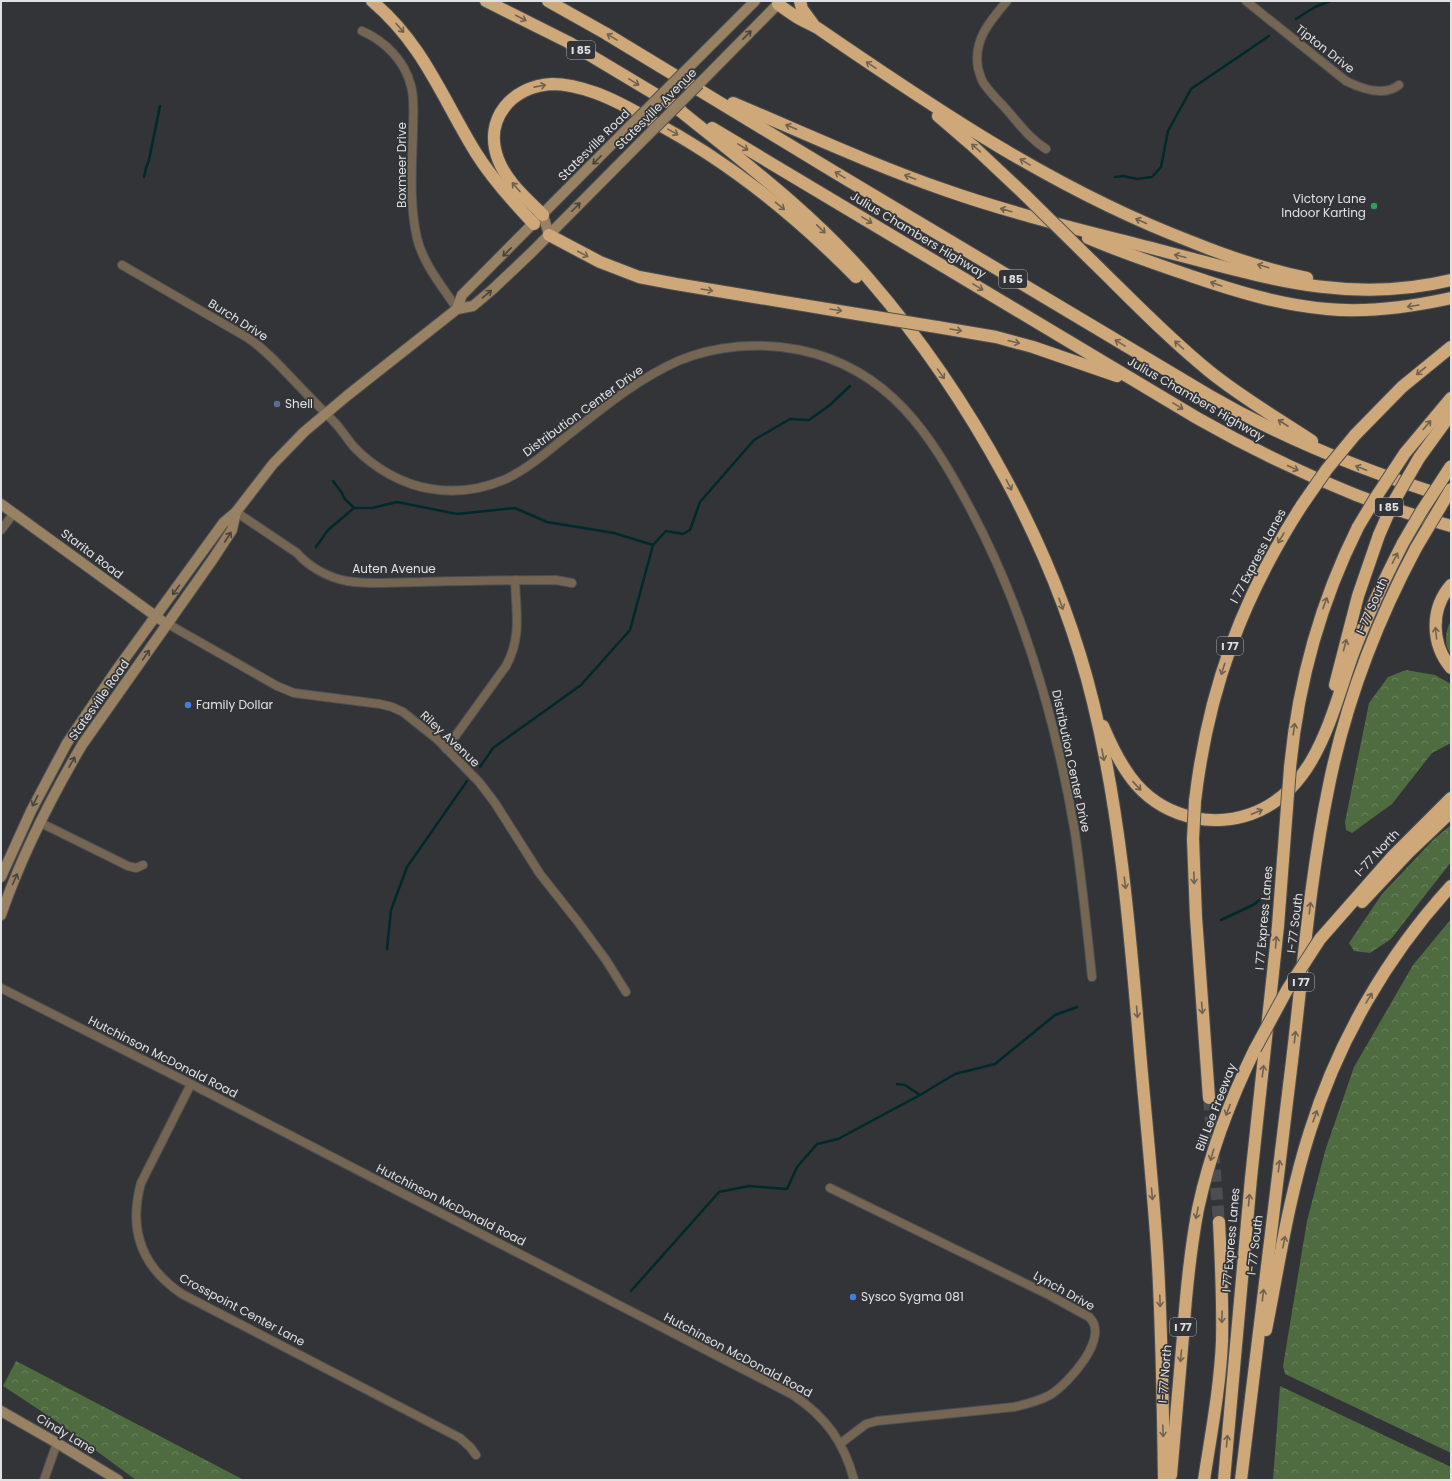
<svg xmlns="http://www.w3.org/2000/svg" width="1452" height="1481" font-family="Poppins,sans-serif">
	<defs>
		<pattern id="forest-crowns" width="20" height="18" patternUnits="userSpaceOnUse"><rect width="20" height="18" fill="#4e6c40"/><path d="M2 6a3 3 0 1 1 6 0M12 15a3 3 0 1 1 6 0" fill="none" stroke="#67815b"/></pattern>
	</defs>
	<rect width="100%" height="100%" fill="#323437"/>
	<g fill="url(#forest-crowns)">
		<path d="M1451 620V654C1443 645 1446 630 1451 620Z"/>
		<polygon points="1406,670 1435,675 1451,684 1451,743 1432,753 1392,804 1352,833 1346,830 1345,822 1369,703 1388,677"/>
		<polygon points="1451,825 1451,862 1391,939 1370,953 1354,951 1349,943 1382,894 1434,839"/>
		<polygon points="1451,919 1451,1453 1285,1374 1283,1366 1307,1221 1325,1151 1354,1067 1413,965"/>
		<polygon points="16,1361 244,1480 136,1480 53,1419 3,1386"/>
		<polygon points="1280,1386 1451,1467 1451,1480 1273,1480"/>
	</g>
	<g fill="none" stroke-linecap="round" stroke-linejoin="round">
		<g stroke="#00292b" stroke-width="2.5">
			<polyline points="1296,19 1315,7 1330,1"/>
			<polyline points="144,177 146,168 149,160 160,106"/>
			<polyline points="1115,177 1123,176 1137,179 1152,177 1161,167 1168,131 1191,89 1269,36"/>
			<polyline points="333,481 342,493 344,498 354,508"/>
			<polyline points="316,547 328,530 354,508 372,508 397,502 457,514 515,508 547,522 614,533 653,545"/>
			<polyline points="480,767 493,748 581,685 630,630 653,545 666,531 683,534 690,530 700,502 754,440 790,419 809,420 830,405 850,386"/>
			<polyline points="1221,920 1253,905 1261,899 1264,899"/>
			<polyline points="387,949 391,910 407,867 467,781"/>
			<polyline points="897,1084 905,1085 920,1095"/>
			<polyline points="631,1291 719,1192 749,1186 787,1189 797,1167 817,1144 838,1139 920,1095 955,1074 995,1064 1055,1015 1077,1007"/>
		</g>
		<polyline stroke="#4c4e51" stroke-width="12" stroke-dasharray="12 6" stroke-linecap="butt" points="1209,1098 1219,1222"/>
		<defs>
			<g id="street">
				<path d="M1007 1C990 21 973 40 978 68 980 74 981 81 985 85 991 94 1000 102 1007 110 1019 124 1030 139 1046 149"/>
				<path d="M1246 1 1346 81C1362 89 1384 97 1399 85"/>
				<path d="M362 31C385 41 405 61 411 86 415 100 413 116 413 131 412 166 409 203 417 238 423 264 443 287 457 309"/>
				<path d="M122 265 248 338C269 352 285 372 303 390 314 402 326 413 337 425 343 432 348 440 354 447 374 468 403 485 432 489 457 493 483 489 506 479 525 470 542 456 558 443 596 414 633 381 678 361 716 345 760 342 800 350 890 369 931 435 971 510 1024 610 1056 721 1075 833 1082 881 1087 929 1092 977"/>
				<path d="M236 512 297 553C309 567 329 578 347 581 371 585 397 582 421 582 466 581 511 580 556 580L572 583"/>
				<polyline points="1,530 14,513"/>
				<polyline points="168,624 277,686 294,693 380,704 392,707 403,712 423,728 437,739 479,782 495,803 540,874 578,922 606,960 626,992"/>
				<path d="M446 749 506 666C522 637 516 612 515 580"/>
				<polyline points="41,823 128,866 136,868 143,865"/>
				<path d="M1 988 191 1084 793 1395C826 1417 844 1442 854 1480"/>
				<path d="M191 1084 141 1183C128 1230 142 1267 182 1294L460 1438 470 1447 476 1455"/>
				<path d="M830 1188 1049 1295 1089 1317C1111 1337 1068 1384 1050 1395 1039 1401 1027 1404 1014 1407L877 1421 866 1424 841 1443"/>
				<polyline points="44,1480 57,1443"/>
			</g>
			<g id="secondary">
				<polyline points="702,54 755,1"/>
				<polyline points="699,84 781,1"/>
				<polyline points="543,215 549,235"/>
				<polyline points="457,309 462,295 624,132"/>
				<polyline points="1,504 161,620"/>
				<polyline points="1,877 31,811 67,743 115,672 224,522 236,512 273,464 304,432 348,395 457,309 473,306 493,289 531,253 641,142"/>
				<path d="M1 915C21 857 51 798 82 745L213 559 232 530 236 512"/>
				<polyline points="1,1411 57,1443 118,1480"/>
			</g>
			<g id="highway">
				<path d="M372 1C424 45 442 98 476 153 493 180 513 202 534 224"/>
				<polyline points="486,1 568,42 680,109"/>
				<path d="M548 1 605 33 836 173 1210 396C1286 440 1367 472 1451 498"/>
				<polyline points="800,1 802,9 813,24"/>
				<path d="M778 4C785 9 793 15 800 19 807 23 813 25 819 29 937 110 1057 191 1192 242 1229 257 1268 270 1307 278"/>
				<path d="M733 103C804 133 873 165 945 190 1016 215 1090 232 1163 251 1263 277 1347 305 1451 280"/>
				<path d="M673 105C741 160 811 212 868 278 970 396 1056 550 1093 702 1121 816 1130 934 1140 1051 1146 1122 1154 1194 1158 1265 1162 1337 1163 1408 1164 1480"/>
				<polyline points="938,116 974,147 1024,194"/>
				<path d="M712 128 1197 418C1248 447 1301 473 1356 495 1387 507 1419 517 1451 526"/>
				<path d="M543 215C526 198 506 181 498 159 483 119 512 86 552 84 566 84 582 88 596 93 615 100 633 110 650 120 727 160 795 215 856 277"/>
				<polyline points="549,235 600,262 639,277 676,284 857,314"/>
				<path d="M1088 238C1123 253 1159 265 1194 277 1238 292 1281 305 1327 309 1369 313 1410 307 1451 298"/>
				<path d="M1092 261C1130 298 1167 337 1209 371 1241 397 1277 418 1312 441"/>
				<polyline points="937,327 996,337 1033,347 1117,376"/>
				<polyline points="1355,435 1402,387 1451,347"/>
				<polyline points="1405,453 1451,398"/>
				<polyline points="1419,458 1451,414"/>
				<path d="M1451 585C1430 609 1431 644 1451 668"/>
				<polyline points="1335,685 1358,596 1379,535"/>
				<path d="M1103 726C1122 771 1143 807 1195 818 1213 822 1234 820 1251 814 1318 790 1332 710 1354 651 1368 614 1385 578 1403 543"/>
				<path d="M1290 768C1298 683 1320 603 1358 527"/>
				<path d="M1195 801C1208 690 1242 598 1302 505"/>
				<polyline points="1193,839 1196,917 1209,1098"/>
				<polyline points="1362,902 1408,853 1451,812"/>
				<polyline points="1320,939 1393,856 1451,798"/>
				<path d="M1266 1330C1279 1264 1289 1196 1310 1131 1338 1041 1387 956 1451 886"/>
				<path d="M1171 1475C1175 1428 1179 1382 1183 1336 1186 1293 1190 1251 1198 1209 1210 1153 1230 1100 1255 1049"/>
				<path d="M1204 1480C1211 1434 1220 1388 1222 1341 1223 1301 1221 1262 1219 1222"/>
				<polyline points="1224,1480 1251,1178 1278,926 1287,807"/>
				<path d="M1241 1480C1258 1340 1275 1201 1292 1061 1303 969 1310 876 1329 785 1346 702 1376 623 1416 548"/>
			</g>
		</defs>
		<use href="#street" stroke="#4e5053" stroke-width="10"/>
		<use href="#secondary" stroke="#4e5053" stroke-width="12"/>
		<use href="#highway" stroke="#4e5053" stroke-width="14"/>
		<use href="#street" stroke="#756653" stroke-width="8"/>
		<use href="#secondary" stroke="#998163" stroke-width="10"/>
		<use href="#highway" stroke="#cea879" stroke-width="12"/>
		<defs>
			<g id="secondary-bridge">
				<polyline points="624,132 702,54"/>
				<polyline points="641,142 699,84"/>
			</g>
			<g id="highway-bridge">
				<polyline points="1024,194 1092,261"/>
				<polyline points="857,314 937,327"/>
				<polyline points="1302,505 1327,469 1355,435"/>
				<polyline points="1358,527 1376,497 1405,453"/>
				<polyline points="1379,535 1393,503 1419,458"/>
				<polyline points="1403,543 1421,512 1451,466"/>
				<polyline points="1416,548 1451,489"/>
				<polyline points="1287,807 1290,768"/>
				<polyline points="1193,839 1195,801"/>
				<polyline points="1255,1049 1287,990 1320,939"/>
			</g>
		</defs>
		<use href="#secondary-bridge" stroke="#4e5053" stroke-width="12" stroke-linecap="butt"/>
		<use href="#highway-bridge" stroke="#4e5053" stroke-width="14" stroke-linecap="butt"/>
		<use href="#secondary-bridge" stroke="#998163" stroke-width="10"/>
		<use href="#highway-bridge" stroke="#cea879" stroke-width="12"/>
	</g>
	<defs><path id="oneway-shaft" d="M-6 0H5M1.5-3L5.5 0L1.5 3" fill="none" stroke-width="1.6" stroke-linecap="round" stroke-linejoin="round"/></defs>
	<g stroke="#706251">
		<use href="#oneway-shaft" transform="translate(521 18) rotate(27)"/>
		<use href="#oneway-shaft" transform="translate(400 28) rotate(49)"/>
		<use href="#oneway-shaft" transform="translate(612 37) rotate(-149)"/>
		<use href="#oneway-shaft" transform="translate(871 65) rotate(-146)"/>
		<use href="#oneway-shaft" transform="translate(634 82) rotate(31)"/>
		<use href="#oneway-shaft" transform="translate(540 86) rotate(-11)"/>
		<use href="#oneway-shaft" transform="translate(791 127) rotate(-157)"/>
		<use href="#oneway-shaft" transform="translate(673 132) rotate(29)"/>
		<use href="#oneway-shaft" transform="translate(743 147) rotate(31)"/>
		<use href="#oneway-shaft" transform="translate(976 148) rotate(-138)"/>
		<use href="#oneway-shaft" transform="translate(1025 162) rotate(-149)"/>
		<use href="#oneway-shaft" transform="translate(840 175) rotate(-149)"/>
		<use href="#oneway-shaft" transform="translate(910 177) rotate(-159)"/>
		<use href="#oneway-shaft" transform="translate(516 187) rotate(-131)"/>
		<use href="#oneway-shaft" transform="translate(780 206) rotate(39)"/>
		<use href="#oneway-shaft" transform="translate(1006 210) rotate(-164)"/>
		<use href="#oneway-shaft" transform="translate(867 220) rotate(31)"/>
		<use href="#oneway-shaft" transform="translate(1141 221) rotate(-156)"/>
		<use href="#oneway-shaft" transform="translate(821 229) rotate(44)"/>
		<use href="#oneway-shaft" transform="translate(583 254) rotate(28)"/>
		<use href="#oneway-shaft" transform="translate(1180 256) rotate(-166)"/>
		<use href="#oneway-shaft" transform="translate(1263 266) rotate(-163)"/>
		<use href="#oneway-shaft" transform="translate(1216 284) rotate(-161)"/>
		<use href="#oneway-shaft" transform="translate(978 287) rotate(31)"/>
		<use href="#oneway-shaft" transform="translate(707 290) rotate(9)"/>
		<use href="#oneway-shaft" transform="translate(1413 306) rotate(171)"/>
		<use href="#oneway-shaft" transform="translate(836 310) rotate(9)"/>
		<use href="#oneway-shaft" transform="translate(956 330) rotate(9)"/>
		<use href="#oneway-shaft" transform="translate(1014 342) rotate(14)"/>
		<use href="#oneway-shaft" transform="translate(1120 343) rotate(-149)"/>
		<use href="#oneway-shaft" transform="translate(1179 345) rotate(-138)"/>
		<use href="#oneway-shaft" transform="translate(1421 371) rotate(140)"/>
		<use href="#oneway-shaft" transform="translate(941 374) rotate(55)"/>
		<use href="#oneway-shaft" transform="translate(1178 406) rotate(31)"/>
		<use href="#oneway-shaft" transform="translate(1283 423) rotate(-147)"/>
		<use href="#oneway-shaft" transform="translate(1427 425) rotate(-50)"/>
		<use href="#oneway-shaft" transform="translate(1293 468) rotate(25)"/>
		<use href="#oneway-shaft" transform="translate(1361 468) rotate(-158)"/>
		<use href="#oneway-shaft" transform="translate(1009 485) rotate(62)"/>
		<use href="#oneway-shaft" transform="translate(1281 538) rotate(121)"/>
		<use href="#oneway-shaft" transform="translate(1395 558) rotate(-63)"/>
		<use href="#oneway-shaft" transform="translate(1325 603) rotate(-70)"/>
		<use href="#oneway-shaft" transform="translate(1061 604) rotate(70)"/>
		<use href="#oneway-shaft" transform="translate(1436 633) rotate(-96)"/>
		<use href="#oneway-shaft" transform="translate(1345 645) rotate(-75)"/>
		<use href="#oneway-shaft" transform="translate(1223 669) rotate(108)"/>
		<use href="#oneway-shaft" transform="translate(1294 729) rotate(-82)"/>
		<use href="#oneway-shaft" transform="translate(1103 755) rotate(79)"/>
		<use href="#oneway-shaft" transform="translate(1137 786) rotate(47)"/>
		<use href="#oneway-shaft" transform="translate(1257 812) rotate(-23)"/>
		<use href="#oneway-shaft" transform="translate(1194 878) rotate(88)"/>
		<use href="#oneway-shaft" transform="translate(1125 883) rotate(83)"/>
		<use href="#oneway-shaft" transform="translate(1310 908) rotate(-83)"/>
		<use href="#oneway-shaft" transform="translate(1276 942) rotate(-85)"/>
		<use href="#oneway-shaft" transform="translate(1369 998) rotate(-59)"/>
		<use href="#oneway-shaft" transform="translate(1202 1008) rotate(86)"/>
		<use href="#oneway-shaft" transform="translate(1137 1012) rotate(85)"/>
		<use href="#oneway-shaft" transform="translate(1295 1037) rotate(-83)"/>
		<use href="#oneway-shaft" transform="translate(1263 1071) rotate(-83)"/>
		<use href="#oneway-shaft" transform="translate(1228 1110) rotate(111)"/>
		<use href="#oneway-shaft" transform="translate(1315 1116) rotate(-71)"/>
		<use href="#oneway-shaft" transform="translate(1212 1155) rotate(107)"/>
		<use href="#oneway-shaft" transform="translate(1279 1166) rotate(-83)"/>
		<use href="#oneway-shaft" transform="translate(1152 1194) rotate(85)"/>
		<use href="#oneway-shaft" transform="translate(1249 1200) rotate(-85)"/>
		<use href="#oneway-shaft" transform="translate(1197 1213) rotate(101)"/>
		<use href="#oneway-shaft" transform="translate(1284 1242) rotate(-79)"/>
		<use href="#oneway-shaft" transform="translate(1263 1295) rotate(-83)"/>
		<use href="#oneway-shaft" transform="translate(1160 1301) rotate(88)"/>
		<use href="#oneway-shaft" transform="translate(1222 1317) rotate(91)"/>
		<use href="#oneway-shaft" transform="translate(1181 1356) rotate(95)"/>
		<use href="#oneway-shaft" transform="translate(1163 1431) rotate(88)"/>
		<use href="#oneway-shaft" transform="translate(1227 1441) rotate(-85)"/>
	</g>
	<g stroke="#474340">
		<use href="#oneway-shaft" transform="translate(747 35) rotate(-45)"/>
		<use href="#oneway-shaft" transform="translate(597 160) rotate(135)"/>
		<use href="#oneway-shaft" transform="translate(576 207) rotate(-45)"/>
		<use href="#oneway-shaft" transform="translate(507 252) rotate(135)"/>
		<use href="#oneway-shaft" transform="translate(487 294) rotate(-40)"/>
		<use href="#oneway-shaft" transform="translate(228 537) rotate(-57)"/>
		<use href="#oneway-shaft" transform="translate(176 590) rotate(126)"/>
		<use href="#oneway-shaft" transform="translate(146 655) rotate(-55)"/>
		<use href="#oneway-shaft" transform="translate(72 762) rotate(-60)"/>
		<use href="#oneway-shaft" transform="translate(35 801) rotate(117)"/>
		<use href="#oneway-shaft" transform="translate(15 879) rotate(-66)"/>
	</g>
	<circle fill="#2e9e5b" stroke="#323437" stroke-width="1.5" cx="1374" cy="206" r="4"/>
	<circle fill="#5c6f8a" stroke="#323437" stroke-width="1.5" cx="277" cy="404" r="4"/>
	<g fill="#3f7fe0" stroke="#323437" stroke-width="1.5">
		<circle cx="188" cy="705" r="4"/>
		<circle cx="853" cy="1297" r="4"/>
	</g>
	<g text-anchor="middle" stroke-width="3.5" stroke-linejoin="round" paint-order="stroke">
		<g fill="#323437" stroke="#acadaf" stroke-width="1">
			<rect x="567" y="41" width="28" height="18" rx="3"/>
			<rect x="999" y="270" width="28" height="18" rx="3"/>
			<rect x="1375" y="498" width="28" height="18" rx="3"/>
			<rect x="1217" y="637" width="26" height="18" rx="3"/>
			<rect x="1288" y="973" width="26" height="18" rx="3"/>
			<rect x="1170" y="1318" width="26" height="18" rx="3"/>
		</g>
		<g font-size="11" font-weight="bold" fill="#e0e1e3">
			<text x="581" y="54">I 85</text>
			<text x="1013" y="283">I 85</text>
			<text x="1389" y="511">I 85</text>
			<text x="1230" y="650">I 77</text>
			<text x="1301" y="986">I 77</text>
			<text x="1183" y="1331">I 77</text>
		</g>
		<g font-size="12" fill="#e0e1e3" stroke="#323437">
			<text transform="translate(1325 49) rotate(38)" y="4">Tipton Drive</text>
			<text transform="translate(656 109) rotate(-45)" y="4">Statesville Avenue</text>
			<text transform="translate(594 145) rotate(-45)" y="4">Statesville Road</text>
			<text transform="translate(402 165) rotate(-90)" y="4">Boxmeer Drive</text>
			<text transform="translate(918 235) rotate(31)" y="4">Julius Chambers Highway</text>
			<text transform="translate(238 320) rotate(32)" y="4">Burch Drive</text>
			<text transform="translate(1196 399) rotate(30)" y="4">Julius Chambers Highway</text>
			<text transform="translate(583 411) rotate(-36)" y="4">Distribution Center Drive</text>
			<text transform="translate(92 554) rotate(37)" y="4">Starita Road</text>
			<text transform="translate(1258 556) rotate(-62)" y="4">I 77 Express Lanes</text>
			<text x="394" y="573">Auten Avenue</text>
			<text transform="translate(1372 606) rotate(-66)" y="4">I-77 South</text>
			<text transform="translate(99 700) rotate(-55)" y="4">Statesville Road</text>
			<text transform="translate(450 739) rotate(43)" y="4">Riley Avenue</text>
			<text transform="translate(1071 761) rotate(78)" y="4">Distribution Center Drive</text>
			<text transform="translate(1377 853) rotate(-47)" y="4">I-77 North</text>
			<text transform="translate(1264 918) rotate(-85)" y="4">I 77 Express Lanes</text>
			<text transform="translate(1295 923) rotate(-83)" y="4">I-77 South</text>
			<text transform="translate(163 1057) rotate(27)" y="4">Hutchinson McDonald Road</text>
			<text transform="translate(1216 1107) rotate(-69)" y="4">Bill Lee Freeway</text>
			<text transform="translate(451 1205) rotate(27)" y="4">Hutchinson McDonald Road</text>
			<text transform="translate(1231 1240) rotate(-85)" y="4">I 77 Express Lanes</text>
			<text transform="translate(1255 1245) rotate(-83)" y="4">I-77 South</text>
			<text transform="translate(1064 1291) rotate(29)" y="4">Lynch Drive</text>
			<text transform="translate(242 1310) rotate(28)" y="4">Crosspoint Center Lane</text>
			<text transform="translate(738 1355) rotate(28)" y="4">Hutchinson McDonald Road</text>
			<text transform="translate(1165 1374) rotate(-85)" y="4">I-77 North</text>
			<text transform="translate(66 1434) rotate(31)" y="4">Cindy Lane</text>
		</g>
		<g font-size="12" fill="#e0e1e3" stroke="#323437" text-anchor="start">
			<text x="1366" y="203" text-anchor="end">Victory Lane<tspan x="1366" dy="14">Indoor Karting</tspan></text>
			<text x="285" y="408">Shell</text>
			<text x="196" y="709">Family Dollar</text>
			<text x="861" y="1301">Sysco Sygma 081</text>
		</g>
	</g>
	<rect width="1452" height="1481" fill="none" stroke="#e0e1e3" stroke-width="4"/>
</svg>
